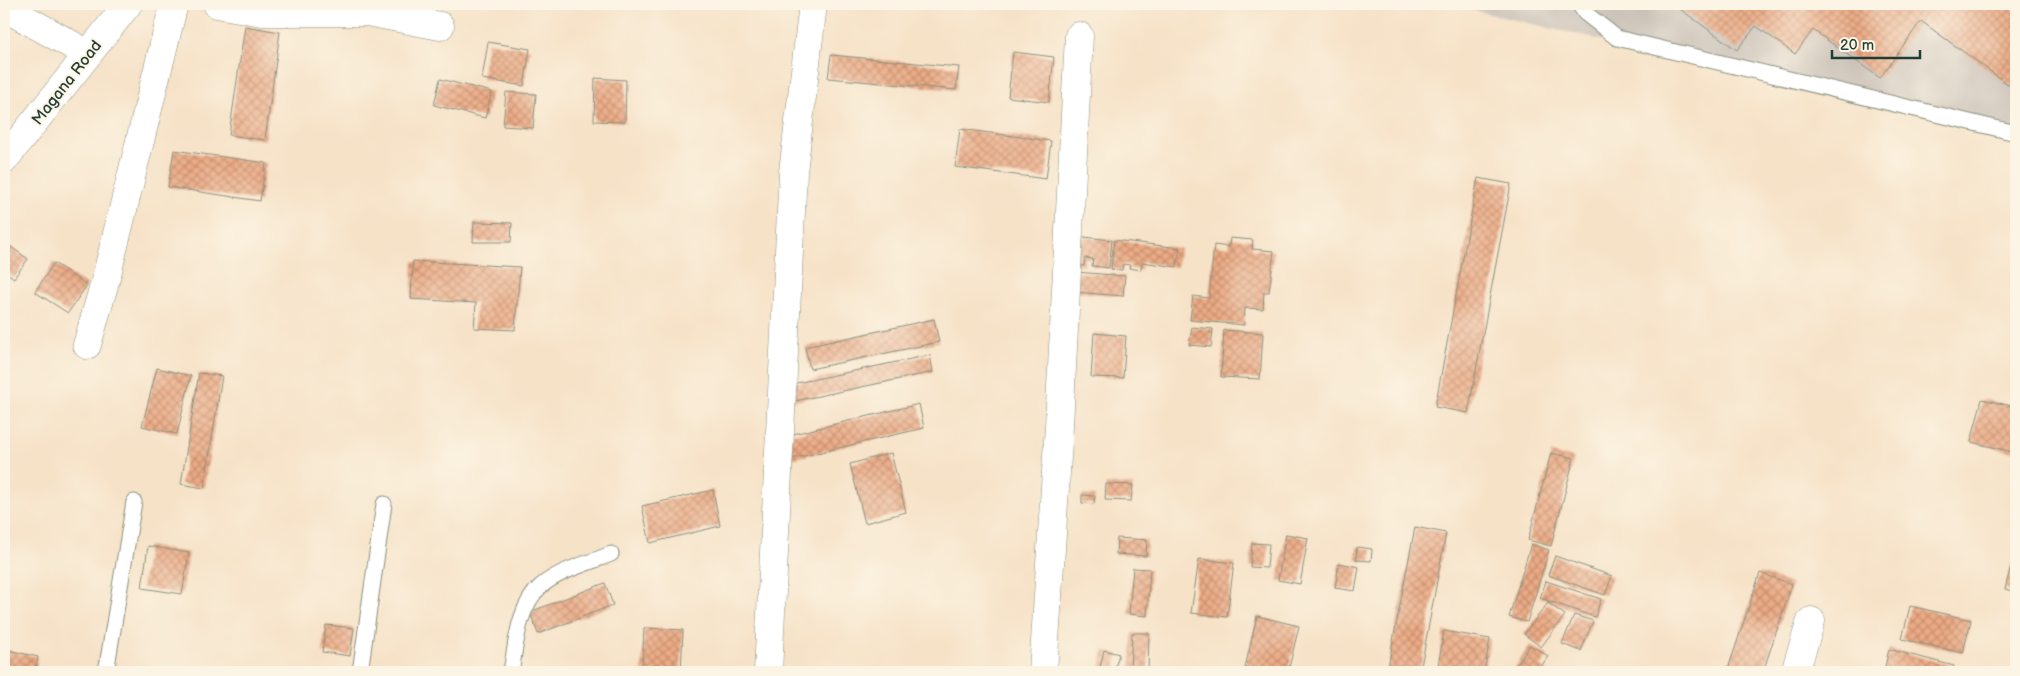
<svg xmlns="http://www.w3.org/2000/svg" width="2020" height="676" font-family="'Balsamiq Sans',sans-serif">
	<defs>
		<pattern id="building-cross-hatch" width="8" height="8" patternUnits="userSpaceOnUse" patternTransform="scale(1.25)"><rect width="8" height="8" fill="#edab85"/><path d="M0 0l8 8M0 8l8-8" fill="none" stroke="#bf8c6e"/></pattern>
	</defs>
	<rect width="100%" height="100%" fill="#fcf5e5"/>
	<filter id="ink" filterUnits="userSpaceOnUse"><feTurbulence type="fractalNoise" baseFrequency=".02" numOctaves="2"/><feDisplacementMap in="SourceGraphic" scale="10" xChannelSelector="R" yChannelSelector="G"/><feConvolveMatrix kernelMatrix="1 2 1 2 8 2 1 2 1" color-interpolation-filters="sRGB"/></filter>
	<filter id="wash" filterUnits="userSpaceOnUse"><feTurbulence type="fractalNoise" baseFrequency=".0096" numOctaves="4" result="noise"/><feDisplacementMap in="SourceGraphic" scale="20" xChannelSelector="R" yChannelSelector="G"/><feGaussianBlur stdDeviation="1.12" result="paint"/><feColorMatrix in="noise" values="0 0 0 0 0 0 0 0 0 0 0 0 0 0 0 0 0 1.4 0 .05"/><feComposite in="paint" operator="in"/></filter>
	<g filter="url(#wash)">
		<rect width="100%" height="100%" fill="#f6e2c7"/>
		<polygon fill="#ccc2b9" points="1477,4 2016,4 2016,136 1472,10"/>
		<g id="blocks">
			<g fill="url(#building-cross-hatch)">
				<polygon points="1673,4 2016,4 2016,90 1921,21 1880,78 1813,30 1795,54 1756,26 1737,50"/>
				<polygon points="245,26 280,32 265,140 229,135"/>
				<polygon points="488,42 530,49 524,86 482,79"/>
				<polygon points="1013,52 1054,57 1049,102 1008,97"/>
				<polygon points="831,55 959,67 956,90 828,78"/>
				<polygon points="595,78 626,80 625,122 594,121"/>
				<polygon points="440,79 492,92 485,118 434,105"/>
				<polygon points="506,92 536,94 533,128 503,126"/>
				<polygon points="960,129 1051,141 1046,179 955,167"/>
				<polygon points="174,150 266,163 260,201 168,187"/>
				<polygon points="1478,178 1511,184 1468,413 1435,407"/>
				<polygon points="474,222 512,223 511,242 473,242"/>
				<polygon points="1075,236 1112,240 1109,268 1092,266 1093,259 1085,258 1084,266 1071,264"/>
				<polygon points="1230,238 1253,240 1252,249 1274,251 1269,292 1264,292 1263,309 1245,308 1244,325 1190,320 1193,296 1209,298 1214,245 1229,247"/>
				<polygon points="1114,240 1180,248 1177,267 1142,262 1141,270 1129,268 1130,265 1123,264 1122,270 1111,269"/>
				<polygon points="4,242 28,259 14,278 4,271"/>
				<polygon points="413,261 520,267 515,330 474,328 476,303 411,299"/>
				<polygon points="54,263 87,285 68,313 35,292"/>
				<polygon points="1076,272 1125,276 1123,296 1074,292"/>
				<polygon points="934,319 939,342 810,369 805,347"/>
				<polygon points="1192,327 1213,329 1211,347 1189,345"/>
				<polygon points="1224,330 1263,333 1260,379 1221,377"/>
				<polygon points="1094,333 1126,336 1123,378 1091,377"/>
				<polygon points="930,355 933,372 790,402 787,385"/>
				<polygon points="157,368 191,376 177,434 142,426"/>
				<polygon points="199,373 222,376 204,488 181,484"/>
				<polygon points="1982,399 2016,407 2016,438 2013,452 1971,442"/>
				<polygon points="919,404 924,428 787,460 781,437"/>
				<polygon points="891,453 906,512 865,523 850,464"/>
				<polygon points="1551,453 1574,458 1551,546 1528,540"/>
				<polygon points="1106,484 1133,485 1131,501 1105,500"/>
				<polygon points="713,490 720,526 650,543 642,506"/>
				<polygon points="1082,495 1095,496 1094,504 1082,503"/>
				<polygon points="1415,527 1446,533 1420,672 1387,672"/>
				<polygon points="1286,534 1308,538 1300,584 1278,580"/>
				<polygon points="1117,538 1147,540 1146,556 1116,554"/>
				<polygon points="1252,543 1269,544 1267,568 1250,567"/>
				<polygon points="1531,544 1549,550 1527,622 1509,617"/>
				<polygon points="148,546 189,553 182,594 142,588"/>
				<polygon points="2016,546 2016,592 2005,589"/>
				<polygon points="1357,547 1372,549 1371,561 1356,560"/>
				<polygon points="1555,556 1612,576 1605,595 1548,575"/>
				<polygon points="1199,559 1234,563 1227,617 1191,613"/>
				<polygon points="1339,563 1359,567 1355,591 1335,588"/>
				<polygon points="1133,568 1150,569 1147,616 1129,614"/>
				<polygon points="1760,573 1792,584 1763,672 1727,672"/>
				<polygon points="1546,581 1601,599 1595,617 1540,598"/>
				<polygon points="605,583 613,605 538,634 530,612"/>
				<polygon points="1548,603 1565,615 1541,647 1524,634"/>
				<polygon points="1910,606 1971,620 1963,653 1902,639"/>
				<polygon points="1574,615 1593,621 1581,651 1562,644"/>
				<polygon points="1257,616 1299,626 1288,672 1261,672 1245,668"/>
				<polygon points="326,625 354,628 350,656 322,652"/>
				<polygon points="644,628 683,630 681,672 642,672"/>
				<polygon points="1444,631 1490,639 1484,672 1437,672"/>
				<polygon points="1132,633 1149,633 1148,672 1130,672"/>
				<polygon points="1530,645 1548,656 1541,667 1548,672 1512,672"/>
				<polygon points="4,649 38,657 35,672 4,672"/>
				<polygon points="1889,649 1954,666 1953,672 1884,671"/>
				<polygon points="1104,650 1119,654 1114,672 1099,672"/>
			</g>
		</g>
	</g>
	<g filter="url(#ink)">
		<use href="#blocks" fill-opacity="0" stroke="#8a907e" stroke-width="1"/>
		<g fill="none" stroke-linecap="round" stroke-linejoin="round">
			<defs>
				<g id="service">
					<polyline points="1579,4 1585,13 1617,38 2016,133"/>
					<polyline points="106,672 134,502"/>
					<polyline points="360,672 384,504"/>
					<path d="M511 672C516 644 518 606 541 586 560 570 589 563 611 554"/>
				</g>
				<g id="minor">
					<polyline points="217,4 262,12 367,12 440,26"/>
					<polyline points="4,7 88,54"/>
					<polyline points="4,160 128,4"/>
					<polyline points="87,345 106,278 174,4"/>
					<polyline points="768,672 793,172 813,4"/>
					<polyline points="1043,672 1059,426 1079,36"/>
					<polyline points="1795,672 1811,621"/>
				</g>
			</defs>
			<use href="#service" stroke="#8a907e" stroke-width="17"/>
			<use href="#minor" stroke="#8a907e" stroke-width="29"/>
			<use href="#service" stroke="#fff" stroke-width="15"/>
			<use href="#minor" stroke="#fff" stroke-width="28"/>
		</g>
	</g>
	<g text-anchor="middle" stroke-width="4" stroke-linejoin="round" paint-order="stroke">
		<g font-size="16" fill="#1f3d34" stroke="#fcf5e5">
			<text transform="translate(66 82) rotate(-52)" y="6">Magana Road</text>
		</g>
	</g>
	<rect width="2020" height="676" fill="none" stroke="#fcf5e5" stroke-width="20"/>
	<path d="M1832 50v8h88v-8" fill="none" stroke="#1f3d34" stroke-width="2.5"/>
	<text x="1840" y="50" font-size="15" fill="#1f3d34" stroke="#fcf5e5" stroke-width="4" paint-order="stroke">20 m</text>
</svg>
